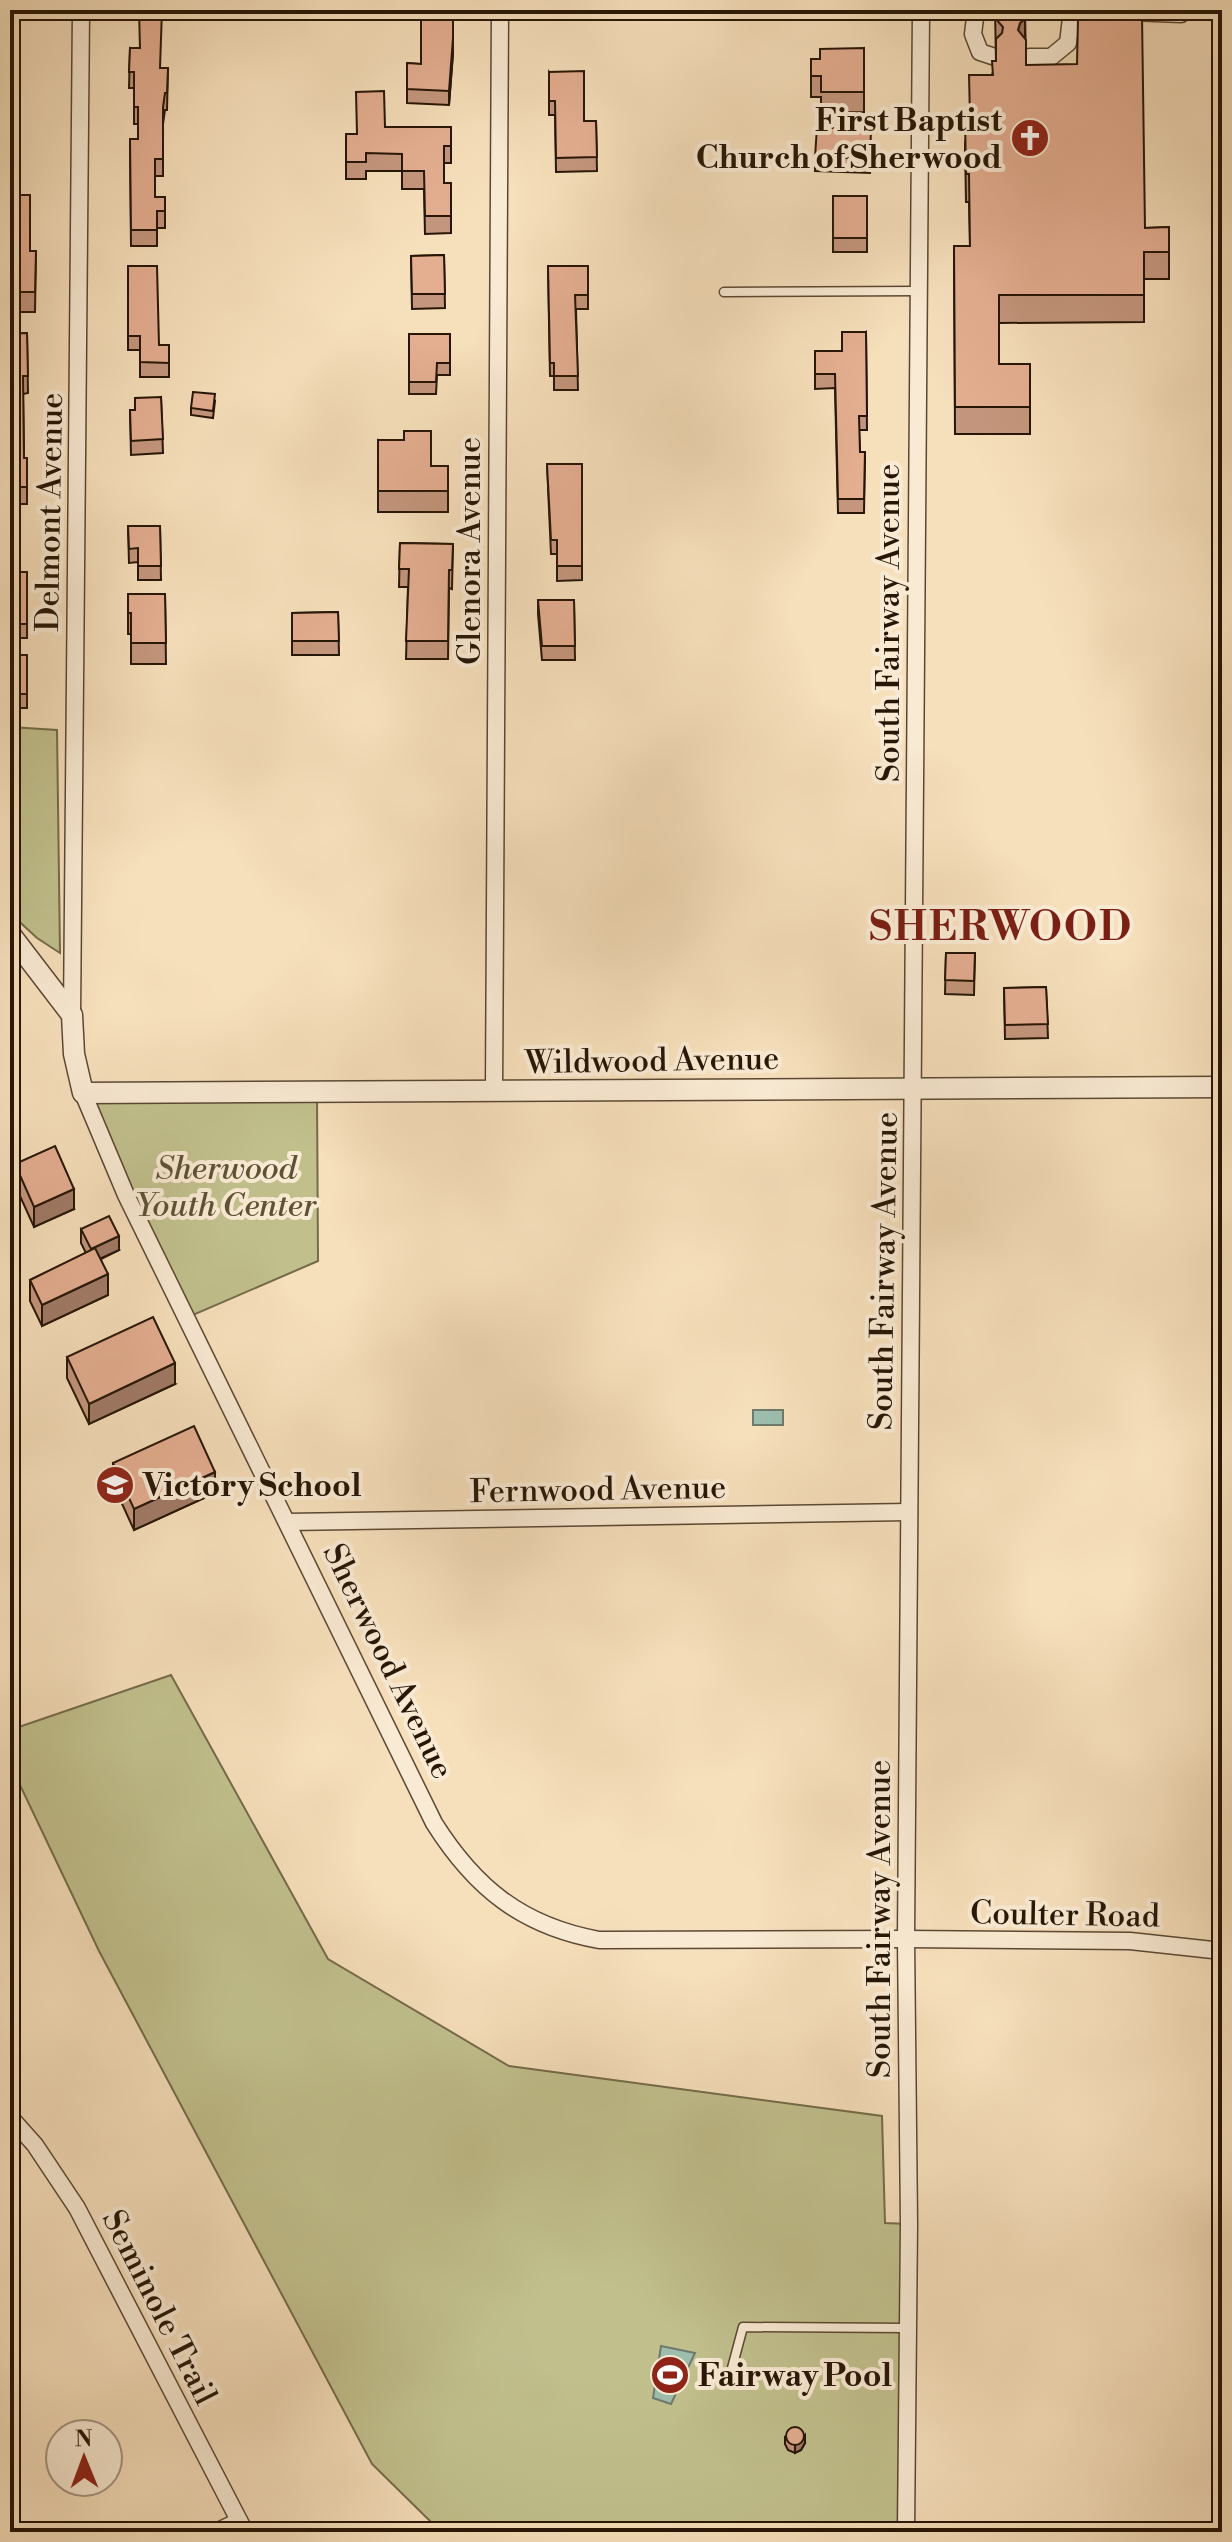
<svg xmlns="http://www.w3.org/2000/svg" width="1232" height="2542" font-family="'Libre Bodoni',serif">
	<rect width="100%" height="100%" fill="#f6dfbb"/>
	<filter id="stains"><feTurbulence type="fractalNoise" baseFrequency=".0025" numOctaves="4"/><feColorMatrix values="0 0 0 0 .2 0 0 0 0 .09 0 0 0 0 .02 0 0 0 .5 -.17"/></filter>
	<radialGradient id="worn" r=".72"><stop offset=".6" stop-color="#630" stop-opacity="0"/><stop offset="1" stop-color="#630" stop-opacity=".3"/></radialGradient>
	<g fill="#c1c08d" stroke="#746b4a" stroke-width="2">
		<polygon points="10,727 57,730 60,953 37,938 10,913"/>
		<polygon points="317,1092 318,1261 186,1318 83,1093"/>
		<polygon points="171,1675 328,1959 509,2066 882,2116 885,2223 909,2224 906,2531 432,2523 372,2464 99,1951 10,1764 10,1730"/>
	</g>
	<g fill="#9dbdae" stroke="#6e7a6b" stroke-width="2">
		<rect x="753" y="1410" width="30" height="15"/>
		<polygon points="661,2346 695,2353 671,2404 653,2398"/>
	</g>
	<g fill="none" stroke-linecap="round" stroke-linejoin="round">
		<defs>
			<g id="service">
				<polyline points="724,292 919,291"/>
				<polyline points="732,2368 743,2327 907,2328"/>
			</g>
			<g id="minor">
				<polyline points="976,10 973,34 980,52 992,56"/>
				<polyline points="1079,10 1181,14 1181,10"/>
				<polyline points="1029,57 1051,57 1068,43 1072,10"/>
				<polyline points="72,1015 81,10"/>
				<polyline points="494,1092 500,10"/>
				<path d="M83 1093 126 1195 434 1823C475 1888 522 1926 599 1940L906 1939 1130 1941 1222 1951"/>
				<polyline points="288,1522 909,1512"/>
				<polyline points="10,2117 35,2145 77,2208 245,2532"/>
				<polyline points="216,2532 239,2521"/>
				<polyline points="906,2532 909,2224 906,1939 921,10"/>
			</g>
			<polyline id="tertiary" points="10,934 72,1015 74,1054 83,1093 1222,1087"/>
		</defs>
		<use href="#service" stroke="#5b4833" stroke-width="11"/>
		<use href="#minor" stroke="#5b4833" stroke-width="19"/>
		<use href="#tertiary" stroke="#5b4833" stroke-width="23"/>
		<use href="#service" stroke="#f9ead3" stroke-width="8"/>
		<use href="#minor" stroke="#f9ead3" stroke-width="16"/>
		<use href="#tertiary" stroke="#f9ead3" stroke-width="20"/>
	</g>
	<g fill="#c4967d" stroke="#271606" stroke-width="2">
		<rect x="811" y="10" width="19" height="9"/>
		<polygon points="995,10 1025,10 1026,65 1145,228 1169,227 1169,279 1144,279 1144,322 999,323 999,364 1030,364 1030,434 955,434 954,246 970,246 969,202 966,202 965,144 969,117 992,75 996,61"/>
		<polygon points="130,48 160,68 168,68 167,110 165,110 163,124 163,176 155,176 155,197 165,197 165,228 157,228 157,246 131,246 130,139 138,139 138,124 134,124 134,88 129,88"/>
		<polygon points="864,48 864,112 821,113 821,97 811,97 811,59 820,59"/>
		<polygon points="453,53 449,105 407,103 407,63 421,64"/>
		<polygon points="549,72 584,121 596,121 597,171 556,172 555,115 549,115"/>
		<polygon points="385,127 451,127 451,163 444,163 444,183 451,183 451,233 425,234 424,189 402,189 402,171 366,171 366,179 346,179 346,134 356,134"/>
		<polygon points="871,144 870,173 815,171 815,157"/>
		<polygon points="10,195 30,251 36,251 35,312 10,312"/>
		<rect x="833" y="196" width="34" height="56"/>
		<polygon points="444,255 445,308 412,309 411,256"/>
		<polygon points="128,266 159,345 169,345 169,377 140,377 140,350 128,350"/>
		<polygon points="548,266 588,266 588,309 576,309 578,390 554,390 554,376 550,376"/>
		<polygon points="866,332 867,430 859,430 860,452 865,452 864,513 838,513 835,388 815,389 815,351 842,351"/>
		<polygon points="27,333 28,393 23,394 24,458 27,458 27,504 18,504 18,536 10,536 10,334"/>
		<polygon points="409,334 450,334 450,375 437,375 436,394 409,394"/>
		<polygon points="161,397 163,453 131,455 130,410 135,410"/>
		<polygon points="215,401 213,418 191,415 191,408"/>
		<polygon points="378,440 431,466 448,466 448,512 378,512"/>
		<polygon points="547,464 582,464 582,580 557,581 557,554 551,554"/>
		<polygon points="128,526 160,526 161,580 138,580 138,562 129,563"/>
		<polygon points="400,543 453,544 452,589 449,588 448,659 406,659 408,587 399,587"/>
		<rect x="10" y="572" width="17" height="66"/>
		<polygon points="128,594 165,594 166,664 131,664 131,634 128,634"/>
		<polygon points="538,600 574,600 575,660 542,660 538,614"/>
		<polygon points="338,612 339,655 292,655 292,613"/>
		<rect x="10" y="655" width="17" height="53"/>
		<polygon points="946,953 975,953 974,995 945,994"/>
		<polygon points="1046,987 1048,1038 1005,1039 1004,988"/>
		<polygon points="15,1164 74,1209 34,1227 15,1185"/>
		<polygon points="81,1229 119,1250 101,1259 108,1295 42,1326 30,1301 30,1280 86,1253 81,1243"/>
		<polygon points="67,1357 175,1384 89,1424 67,1378"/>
		<polygon points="113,1463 215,1493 134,1530 113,1484"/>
		<polygon points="785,2437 805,2443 801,2450 795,2453 788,2450 785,2444"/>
	</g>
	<g fill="#a07a66" stroke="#271606" stroke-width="2">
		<polygon points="1025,19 1025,47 1018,30 1020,23"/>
		<polygon points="453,38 453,53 449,105 449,91"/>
		<polygon points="74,1189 74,1209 34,1227 34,1207"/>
		<polygon points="119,1236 119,1250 91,1263 91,1249"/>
		<polygon points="108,1274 108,1295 42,1326 42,1305"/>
		<polygon points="175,1363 175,1384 89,1424 89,1404"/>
		<polygon points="215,1472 215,1493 134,1530 134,1509"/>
		<polygon points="805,2435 805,2443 801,2450 795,2453 795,2445"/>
	</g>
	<g fill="#e4ae91" stroke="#271606" stroke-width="2">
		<polygon points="139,10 162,10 160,68 168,68 167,93 165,93 163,107 163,159 155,159 155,197 165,197 165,211 157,211 157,230 131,230 130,139 138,139 138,107 134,107 134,72 129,72 130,48 140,48"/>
		<polygon points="421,10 453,10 453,38 449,91 407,89 407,63 421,64"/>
		<polygon points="995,10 1025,10 1025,19 1020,23 1018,30 1026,40 1026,65 1077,64 1078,19 1101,19 1101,14 1142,15 1145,228 1169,227 1169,252 1144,252 1144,295 999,295 999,364 1030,364 1030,407 955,407 954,246 970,246 969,174 966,174 965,117 970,117 969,75 993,75 992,61 996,61 996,39 1002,33 1003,27 995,18"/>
		<polygon points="864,48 864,92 821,92 821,76 811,76 811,59 820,59 820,49"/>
		<polygon points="584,71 584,121 596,121 597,157 556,158 555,101 549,101 549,72"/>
		<polygon points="384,91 385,127 451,127 451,146 444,146 444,183 451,183 451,216 425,216 424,171 402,171 402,154 366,153 366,162 346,162 346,134 357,134 356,92"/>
		<polygon points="817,127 871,130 870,159 815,157"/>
		<polygon points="10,195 30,195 30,251 36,251 35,292 10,292"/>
		<rect x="833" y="196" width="34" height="42"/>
		<polygon points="444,255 445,294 412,294 411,256"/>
		<polygon points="128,266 157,266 159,345 169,345 169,363 140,362 140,336 128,336"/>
		<polygon points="548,266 588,266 588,295 575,295 578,376 554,376 554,363 550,363"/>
		<polygon points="842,332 866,332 867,416 859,416 860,452 865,452 864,499 838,499 835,374 815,374 815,351 842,351"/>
		<polygon points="27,333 28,376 23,376 24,458 27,458 27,487 18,487 18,519 10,519 10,334"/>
		<polygon points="409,334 450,334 450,363 437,363 436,382 409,382"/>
		<polygon points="193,392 215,394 213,411 191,408"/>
		<polygon points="161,397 163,439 131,441 130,410 135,410 135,398"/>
		<polygon points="404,431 431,431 431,466 448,466 448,491 378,491 378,440 404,440"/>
		<polygon points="547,464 582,464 582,566 557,566 557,540 551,540"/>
		<polygon points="128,526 160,526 161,566 138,566 138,548 129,549"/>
		<polygon points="400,543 453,544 452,570 449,570 448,641 406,641 409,569 399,569"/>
		<rect x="10" y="572" width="17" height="52"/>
		<polygon points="128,594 165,594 166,643 131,643 131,613 128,613"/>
		<polygon points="538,600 574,600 575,646 542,646"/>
		<polygon points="338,612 339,641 292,641 292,613"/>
		<rect x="10" y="655" width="17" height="39"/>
		<polygon points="946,953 975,953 974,981 945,980"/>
		<polygon points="1046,987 1048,1024 1005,1025 1004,988"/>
		<polygon points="55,1146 74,1189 34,1207 15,1164"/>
		<polygon points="109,1216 119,1236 91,1249 81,1229"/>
		<polygon points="95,1248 108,1274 42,1305 30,1280"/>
		<polygon points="153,1317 175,1363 89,1404 67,1357"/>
		<polygon points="194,1426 215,1472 134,1509 113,1463"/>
		<circle cx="795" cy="2436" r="9"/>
	</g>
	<defs>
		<symbol id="church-disc" viewBox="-11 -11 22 22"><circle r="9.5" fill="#8f2418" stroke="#f9ead3"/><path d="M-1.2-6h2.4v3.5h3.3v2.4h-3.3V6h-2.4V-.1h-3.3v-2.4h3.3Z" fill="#fff"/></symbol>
		<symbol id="school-disc" viewBox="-11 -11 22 22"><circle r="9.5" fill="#8f2418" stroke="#f9ead3"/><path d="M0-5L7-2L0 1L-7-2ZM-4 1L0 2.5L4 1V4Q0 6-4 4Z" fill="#fff"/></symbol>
		<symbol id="stadium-disc" viewBox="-11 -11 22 22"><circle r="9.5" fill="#8f2418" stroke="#f9ead3"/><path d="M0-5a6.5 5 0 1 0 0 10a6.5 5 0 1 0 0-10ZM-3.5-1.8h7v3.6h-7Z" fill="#fff"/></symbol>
	</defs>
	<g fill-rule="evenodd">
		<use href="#church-disc" x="1008" y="116" width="44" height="44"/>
		<use href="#school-disc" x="93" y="1463" width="44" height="44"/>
		<use href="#stadium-disc" x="648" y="2353" width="44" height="44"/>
	</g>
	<g text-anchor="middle" stroke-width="8" stroke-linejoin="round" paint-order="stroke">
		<g font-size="32" font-weight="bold" fill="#271606" stroke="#f9ead3" text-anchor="start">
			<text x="1002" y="131" text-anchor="end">First Baptist<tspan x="1002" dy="37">Church of Sherwood</tspan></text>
			<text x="143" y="1496">Victory School</text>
			<text x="698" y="2386">Fairway Pool</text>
		</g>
		<g font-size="32" fill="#271606" stroke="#f9ead3">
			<text transform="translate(49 512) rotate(-89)" y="11">Delmont Avenue</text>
			<text transform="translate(469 551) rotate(-90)" y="11">Glenora Avenue</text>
			<text transform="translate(888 623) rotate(-90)" y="11">South Fairway Avenue</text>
			<text transform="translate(652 1060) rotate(-1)" y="11">Wildwood Avenue</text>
			<text transform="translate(883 1271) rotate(-89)" y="11">South Fairway Avenue</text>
			<text transform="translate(598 1489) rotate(-1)" y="11">Fernwood Avenue</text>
			<text transform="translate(389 1661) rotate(64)" y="11">Sherwood Avenue</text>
			<text transform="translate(1065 1914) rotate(1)" y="11">Coulter Road</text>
			<text transform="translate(879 1919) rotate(-90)" y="11">South Fairway Avenue</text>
			<text transform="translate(160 2307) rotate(63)" y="11">Seminole Trail</text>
		</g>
		<g font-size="32" font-style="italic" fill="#5d5235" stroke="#f9ead3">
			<text x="226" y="1179">Sherwood<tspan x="226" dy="37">Youth Center</tspan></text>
		</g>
		<g font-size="40" font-weight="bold" letter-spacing="2" fill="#7a1f14" stroke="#f9ead3">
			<text x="1001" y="940">SHERWOOD</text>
		</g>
	</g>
	<rect width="1232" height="2542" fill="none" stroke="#f6dfbb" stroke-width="40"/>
	<rect x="12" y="12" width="1208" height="2518" fill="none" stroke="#271606" stroke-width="4"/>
	<rect x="20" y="20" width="1192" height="2502" fill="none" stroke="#271606" stroke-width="2"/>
	<g transform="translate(84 2458) rotate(359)"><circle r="38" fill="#f9ead3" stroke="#a59581" stroke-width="2"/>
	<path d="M0-6L14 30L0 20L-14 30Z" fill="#8f2418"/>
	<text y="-12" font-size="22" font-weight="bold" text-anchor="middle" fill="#271606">N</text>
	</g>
	<rect width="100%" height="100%" filter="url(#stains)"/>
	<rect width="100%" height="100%" fill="url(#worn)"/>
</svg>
